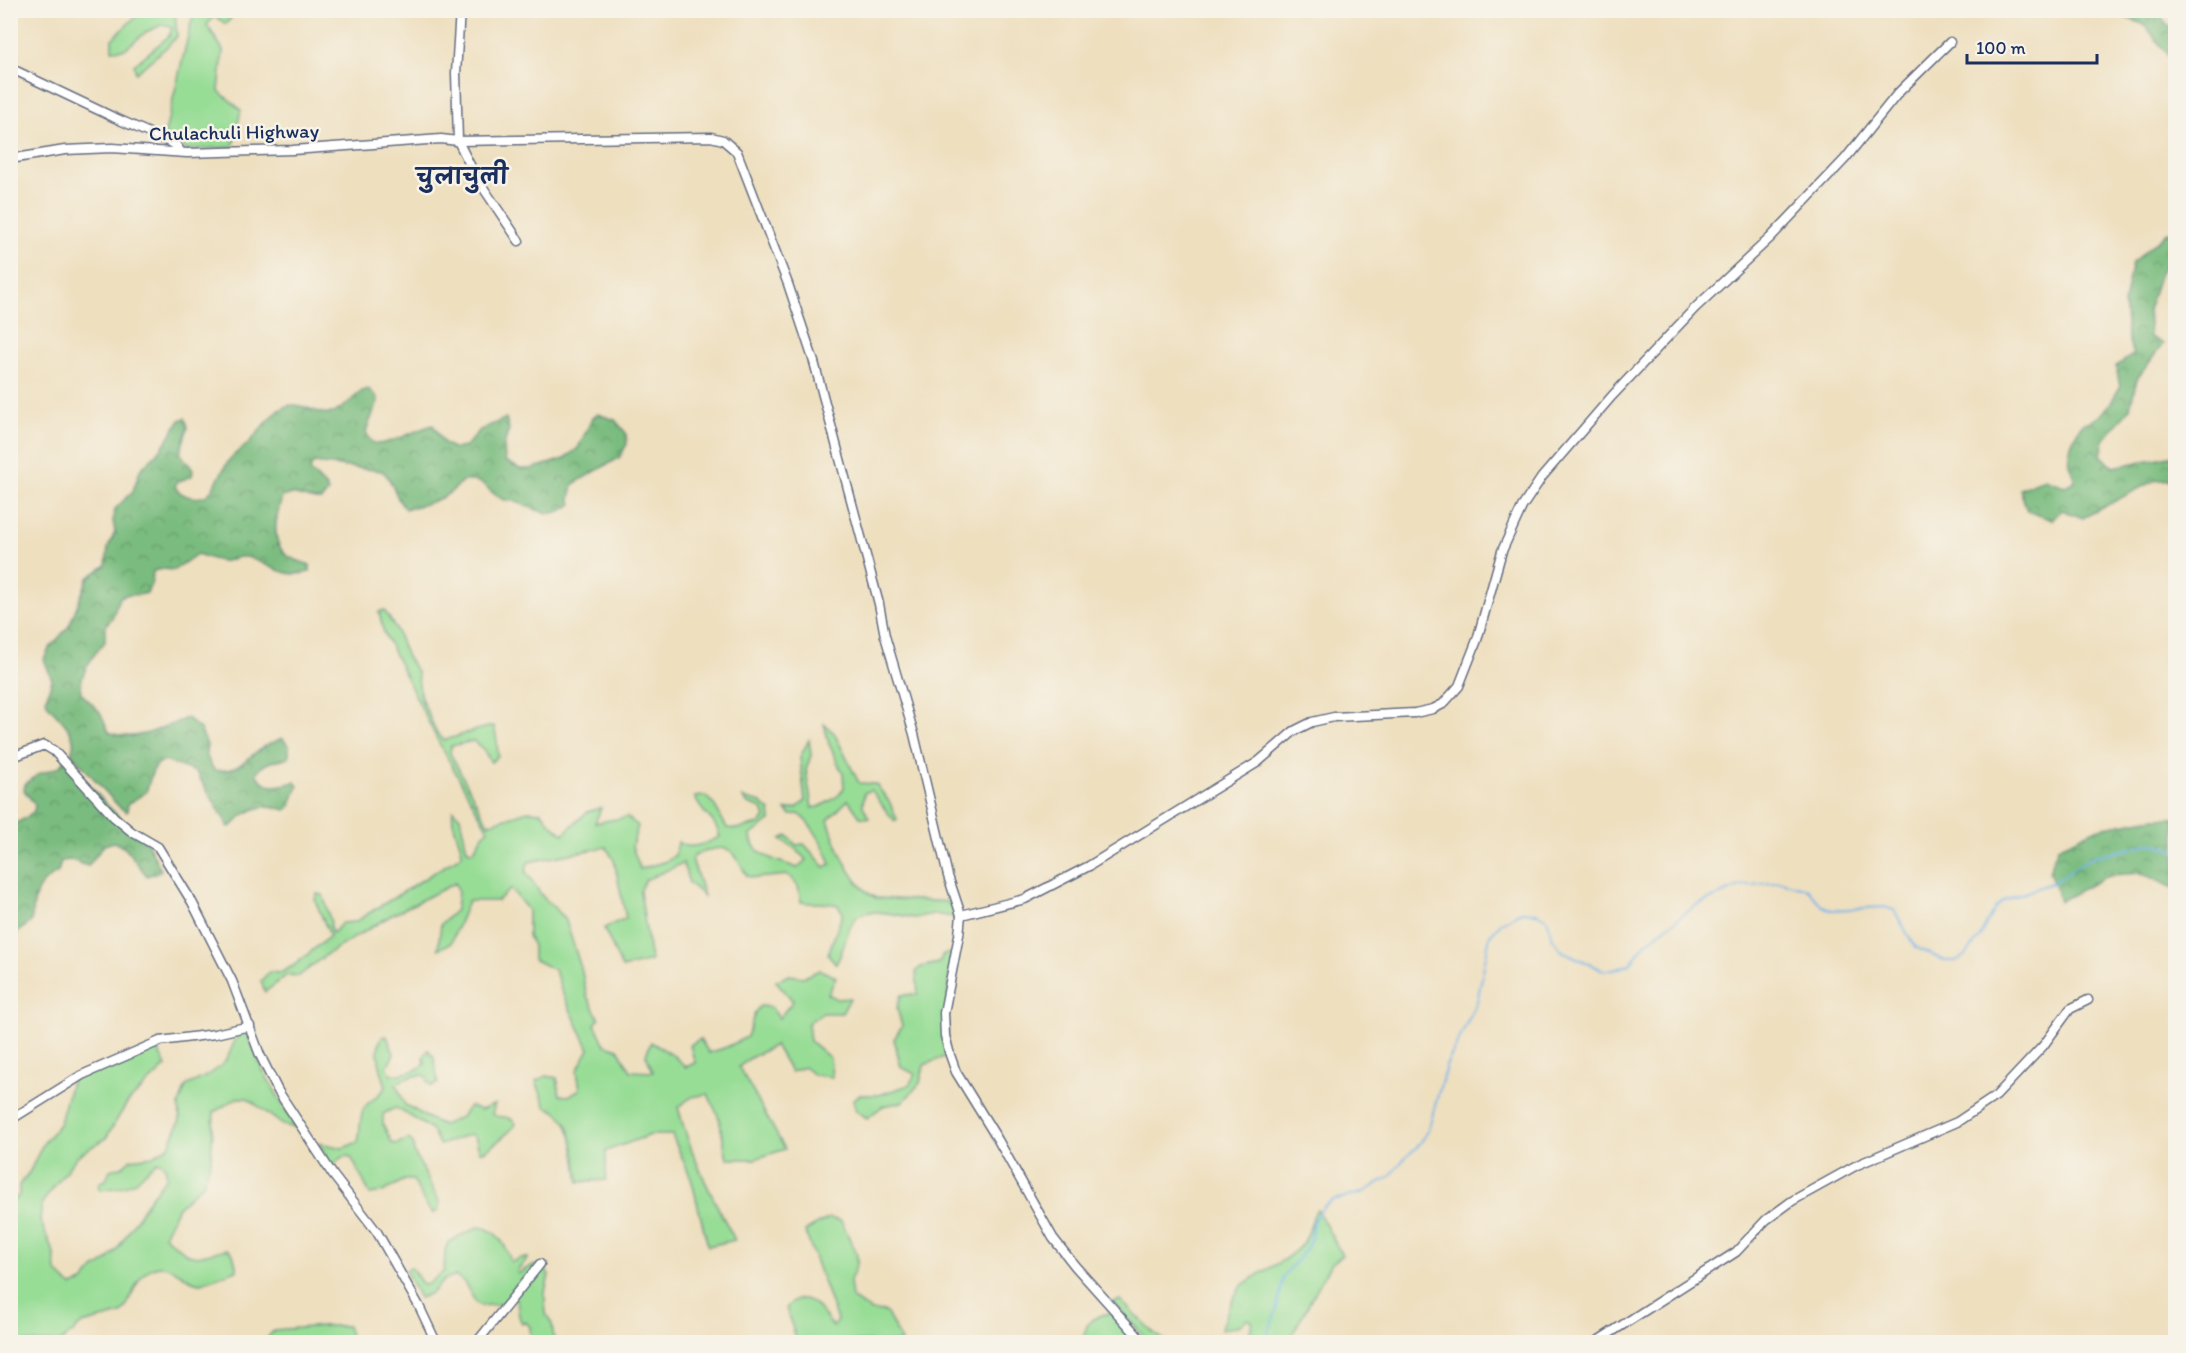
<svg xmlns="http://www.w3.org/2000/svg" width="2186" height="1353" font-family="Itim,'Playpen Sans Deva',sans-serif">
	<defs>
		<pattern id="forest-crowns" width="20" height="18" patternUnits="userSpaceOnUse" patternTransform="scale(1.5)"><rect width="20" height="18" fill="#7abc7f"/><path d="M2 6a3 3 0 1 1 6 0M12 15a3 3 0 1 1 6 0" fill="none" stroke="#63996b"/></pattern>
	</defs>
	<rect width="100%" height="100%" fill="#f7f3e8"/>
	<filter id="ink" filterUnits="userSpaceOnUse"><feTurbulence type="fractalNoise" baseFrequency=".0167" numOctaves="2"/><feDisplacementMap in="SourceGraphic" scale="12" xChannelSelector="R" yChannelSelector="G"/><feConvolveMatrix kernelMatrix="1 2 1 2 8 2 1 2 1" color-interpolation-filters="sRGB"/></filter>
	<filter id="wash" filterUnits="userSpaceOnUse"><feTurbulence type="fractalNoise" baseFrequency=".008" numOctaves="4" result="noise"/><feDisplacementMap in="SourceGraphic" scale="24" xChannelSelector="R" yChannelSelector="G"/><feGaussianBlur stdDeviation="1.35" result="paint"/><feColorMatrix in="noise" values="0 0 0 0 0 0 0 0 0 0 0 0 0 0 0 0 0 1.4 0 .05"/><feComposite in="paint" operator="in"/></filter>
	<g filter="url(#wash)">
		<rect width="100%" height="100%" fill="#eedfbf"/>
		<g fill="#98dd96" stroke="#5a867a" stroke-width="1.5">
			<polygon points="143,10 175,11 177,36 169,45 136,73 134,65 169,36 172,28 164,24 146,32 125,49 112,50 112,39"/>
			<polygon points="194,11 233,11 235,13 226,24 214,16 207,25 223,50 219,91 241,110 233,147 187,150 164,137"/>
			<path d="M384 610 396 629 407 657 417 672 421 698 437 733 444 740C462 736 476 728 494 726L497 741 498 756 491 762 483 749 473 741 451 746 450 753 488 824 528 811 542 812 549 822 563 834 587 812 601 808 595 823 627 817 638 826 632 846 640 869 667 861 675 855 678 842C690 852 707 842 720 837 715 816 702 816 695 797L705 796C717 805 719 815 727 828L736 829 760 824 765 817 762 809 748 804 743 798 761 803 770 811 771 820 751 835C751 857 781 861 797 868L806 860 798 851 781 839 788 836 796 845 804 844 825 867 831 864C824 845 815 828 799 814L791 815 786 810 797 808 805 801 800 757 809 740 811 755 806 770 812 808 819 807 830 801 839 795 844 788 843 774 829 744 824 724 834 733 859 783 876 784 890 803 897 819 895 821C885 812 880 800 871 790L864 793 863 806 869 818 860 817 848 800 828 820C836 845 852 886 876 898L954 902 956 918C947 916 937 913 928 915 922 916 919 918 914 918 901 916 869 907 858 916 846 927 845 950 836 964L828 954 843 913 838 905C825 902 814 904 801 902L798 886 788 875 756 878 747 876C736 857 734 843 709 850 702 852 696 853 692 859L704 896 689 883 683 863 645 880 640 891 651 961 622 968 604 928 626 918 614 860 606 847 528 862 526 872 542 896 565 918 581 968 587 996 599 1019 595 1024 605 1045 618 1049 631 1071 653 1072 646 1055 651 1042 673 1055 686 1067 695 1063 690 1045 700 1039 709 1053 727 1047 747 1037 755 1012 760 1006 771 1007 779 1018 793 1001 776 981 789 975 803 977 820 970 836 977 828 994 837 999 850 998 842 1013H822L808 1023 810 1041 830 1058 832 1077 814 1075 804 1067 791 1072 775 1045 750 1058 739 1067 785 1149 755 1159H727L719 1118 708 1094 692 1097 678 1107C690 1155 712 1197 735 1240L708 1246 691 1178 672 1135H650L606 1151V1180L579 1182C575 1158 575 1114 546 1107L536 1081 546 1076 557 1078 560 1095 569 1096 580 1089 577 1071 589 1049 561 990 555 970 533 959V946L528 936V910L511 889 497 901H468L451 943 438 949 441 924 456 910 458 890 455 883 390 916 327 954 299 976 287 975 265 992 261 981 269 972 280 973 293 966 330 936 315 900 317 894 323 895 331 923 330 926 332 933 334 932 342 923 355 922 462 855C461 839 450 825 453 810L460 817 467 850 473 851C479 844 480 836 488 830L438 741 384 633 379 612Z"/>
			<polygon points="953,953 949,976 947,1056 924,1065 920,1083 903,1102 883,1106 867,1118 856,1111 853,1099 860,1095 879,1095 909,1085 915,1074 901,1067 894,1039 902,1026 897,1008 901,995 918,994 916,971 921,967 939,963 943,954"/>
			<path d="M245 1030 263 1070 296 1128 283 1125 247 1098H237L214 1112 211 1160 203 1184 178 1207 164 1236 187 1254 198 1256 227 1249 233 1254 237 1270C230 1272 206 1282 201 1283 186 1284 170 1256 149 1270 134 1280 132 1302 121 1314L82 1324 61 1342H11L10 1204 19 1195V1185L30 1171 43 1144 60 1123 72 1078 148 1050H158L166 1066 127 1103 106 1138 77 1156 42 1203 40 1220 54 1254 56 1270 66 1282 72 1286 83 1282 94 1269 107 1261 117 1250 149 1199 167 1177 165 1166 158 1161C149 1167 145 1173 137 1180 129 1187 111 1189 100 1190L98 1186 100 1182 106 1180 110 1170 123 1166 131 1159 153 1156 169 1146 180 1120 179 1104 186 1086C199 1079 219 1072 227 1058 234 1046 233 1038 245 1030Z"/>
			<path d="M387 1036 394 1054 387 1067 391 1075C402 1074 417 1072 425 1064L424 1057 428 1050 434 1057 438 1083 432 1086 428 1083 426 1076C417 1073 403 1079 396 1084L405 1105C419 1111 429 1121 443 1125L461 1117 469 1106 481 1110 495 1104 492 1114C500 1120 509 1113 516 1124 511 1131 491 1148 482 1152L479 1150 476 1139 471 1134 440 1145C436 1141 436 1136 433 1132 429 1127 401 1110 395 1108L383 1114V1124L392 1143 396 1144 409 1139 413 1143 414 1152 440 1203 438 1211 434 1213 427 1207 413 1180H404L383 1192 370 1194 352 1159 348 1156C339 1158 336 1161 333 1169L319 1143 343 1148 358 1142C360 1135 360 1113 364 1108 370 1100 380 1096 386 1087 382 1072 373 1051 382 1037Z"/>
			<path d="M1317 1209 1342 1255 1330 1265 1293 1333 1291 1342H1240L1250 1333 1252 1321 1247 1319 1240 1325 1221 1330C1223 1319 1235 1291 1244 1284 1262 1270 1287 1262 1302 1244 1311 1234 1310 1220 1317 1209Z"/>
			<path d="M829 1218 841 1221 856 1252 858 1261 850 1281 852 1298 871 1311 886 1312 899 1336 901 1342H798L797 1341 786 1308C807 1285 821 1311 833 1327L837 1320 805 1231Z"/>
			<path d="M478 1227C497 1228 506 1245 511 1262L521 1258H528L517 1271 518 1274 529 1267 543 1264 549 1275 545 1292V1303L546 1314 552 1324 554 1342H531L530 1327 526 1322 522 1323C516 1314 520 1306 515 1298H509L501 1304 481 1306 476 1303 464 1282 456 1276C436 1278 440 1294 419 1298L405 1270 411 1267 423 1285 428 1284 444 1271 445 1251 448 1242Z"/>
			<polygon points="1120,1300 1155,1334 1168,1342 1149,1342 1113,1302"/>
			<path d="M1113 1312 1138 1342H1083C1086 1319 1091 1318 1113 1312Z"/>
			<polygon points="324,1326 347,1326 352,1342 264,1342 274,1330"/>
		</g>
		<g fill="url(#forest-crowns)" stroke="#4a766e" stroke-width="1.5">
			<polygon points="2077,11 2158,11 2165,23 2175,30 2175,60 2170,58 2145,25 2122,16"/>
			<path d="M2175 231V252L2160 273 2148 310 2150 337 2163 344 2137 379 2130 408 2104 440 2101 455 2113 467 2175 455V490L2170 479 2153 481 2083 518 2062 510 2052 520 2027 511 2020 489 2044 479 2065 486 2075 481C2065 456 2068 445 2083 423 2102 421 2111 402 2120 387L2116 366 2133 355 2127 334 2124 302 2132 263 2166 233Z"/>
			<path d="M368 389 376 396 378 401 366 431C368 436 369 441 374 443 384 448 419 428 433 425L444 443 454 449 465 447 480 430 506 418 509 429 504 445 505 461 520 469H531L564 459 578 448 593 417 598 414 615 420 626 433 627 444 619 458 573 484 570 499 572 504C549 522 539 509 516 502 512 500 506 501 502 499 483 489 488 479 462 481 447 500 428 504 405 509 395 499 394 480 382 471L314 463 310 467 311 472 326 487 328 492 321 500H315L292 494 282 497C277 515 270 537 284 553 289 559 303 562 310 565V571C287 581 269 564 247 557 238 555 233 560 225 561 217 562 205 556 197 554L174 570 163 569 153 571 152 582 147 593C138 597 132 592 120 597L112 618 105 626V642C94 653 78 676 81 693L100 712 109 732C135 744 162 727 187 718L200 729 207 745C204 754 209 762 214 770 238 774 247 757 265 746 270 743 277 741 282 738L289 746V757C278 761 261 762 256 774 269 791 276 786 295 782L298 786 290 807 286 810C269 805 254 805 240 818 235 822 236 825 229 827L196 772 165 761 159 763 153 770 146 792 128 804 127 812 119 807 71 753C81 735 58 717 47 704L46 698 52 680 44 659 49 649 69 626 88 578 106 565 108 548 115 532 113 521 115 509 133 491 140 470 161 449 180 420 185 418 188 427 180 453 193 470 192 476 177 482 175 487C182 497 198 501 208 494 214 489 224 467 230 459 235 453 242 449 248 444 257 434 266 422 276 413 297 393 312 417 333 413 342 410 354 397 362 391Z"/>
			<path d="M66 758 108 806 148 844 161 870 157 873 147 876 125 848 114 842 104 845 88 866 71 860 61 861 58 872C32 887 36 895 31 922L11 937V824C20 823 27 817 34 811L35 805 24 790 25 784 39 774 59 767Z"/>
			<polygon points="2154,818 2175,818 2175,889 2142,873 2109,875 2060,901 2049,871 2058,847 2099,828"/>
		</g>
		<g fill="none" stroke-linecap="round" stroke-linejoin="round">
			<polyline stroke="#74b5e8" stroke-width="2" points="1264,1342 1276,1312 1284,1276 1306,1249 1311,1239 1313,1222 1324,1206 1333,1200 1362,1193 1390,1177 1403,1160 1419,1145 1428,1131 1446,1066 1477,1002 1490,935 1501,923 1521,912 1537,913 1547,919 1553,939 1562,951 1603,970 1614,970 1630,964 1646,943 1696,905 1742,886 1782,882 1808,889 1821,905 1831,910 1884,907 1894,910 1915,947 1945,961 1956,961 1966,955 1979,938 1995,908 2003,901 2054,882 2091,857 2149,844 2160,845 2176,851"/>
		</g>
	</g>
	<g filter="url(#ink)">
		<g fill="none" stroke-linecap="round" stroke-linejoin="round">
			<defs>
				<g id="minor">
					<polyline points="460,10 456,73 458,141 476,177 519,241"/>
					<polyline points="10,68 113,117 176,145 181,152"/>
					<polyline points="10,159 65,150 112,148 187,153 293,150 441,139 458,141 711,137 723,140 737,152 788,284 814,362 879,604 885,636 914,734 948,876 961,915 959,935 944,1013 945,1036 950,1055 956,1072 998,1140 1053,1238 1075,1266 1143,1342"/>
					<polyline points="10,758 44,745 54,751 114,817 132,832 158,847 192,902 232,981 260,1055 278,1091 333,1175 377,1232 419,1306 436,1342"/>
					<polyline points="961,915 1025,899 1089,866 1258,762 1294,731 1312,722 1334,717 1415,713 1433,709 1443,704 1459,686 1477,640 1502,551 1522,507 1542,477 1612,396 1695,308 1770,238 1845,159 1898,93 1950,42"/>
					<polyline points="10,1120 82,1075 160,1041 215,1034 250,1026"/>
					<polyline points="477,1342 540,1264"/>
					<polyline points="1596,1342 1736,1252 1766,1220 1792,1201 1857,1165 1957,1122 1996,1096 2043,1046 2070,1009 2088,1000"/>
				</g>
			</defs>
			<use href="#minor" stroke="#656d80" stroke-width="11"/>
			<use href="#minor" stroke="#fff" stroke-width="8"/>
		</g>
	</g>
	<g text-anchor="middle" stroke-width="5" stroke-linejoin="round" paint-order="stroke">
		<g font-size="20" fill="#1b2f5e" stroke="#f7f3e8">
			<text transform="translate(234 132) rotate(-1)" y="7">Chulachuli Highway</text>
		</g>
		<g font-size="22" font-weight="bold" fill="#1b2f5e" stroke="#f7f3e8">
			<text x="462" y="184">चुलाचुली</text>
		</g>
	</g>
	<rect width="2186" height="1353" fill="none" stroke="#f7f3e8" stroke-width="36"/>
	<path d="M1967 54v9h130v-9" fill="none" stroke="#1b2f5e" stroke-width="3"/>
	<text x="1976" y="54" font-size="18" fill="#1b2f5e" stroke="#f7f3e8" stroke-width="4.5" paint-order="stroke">100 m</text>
</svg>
